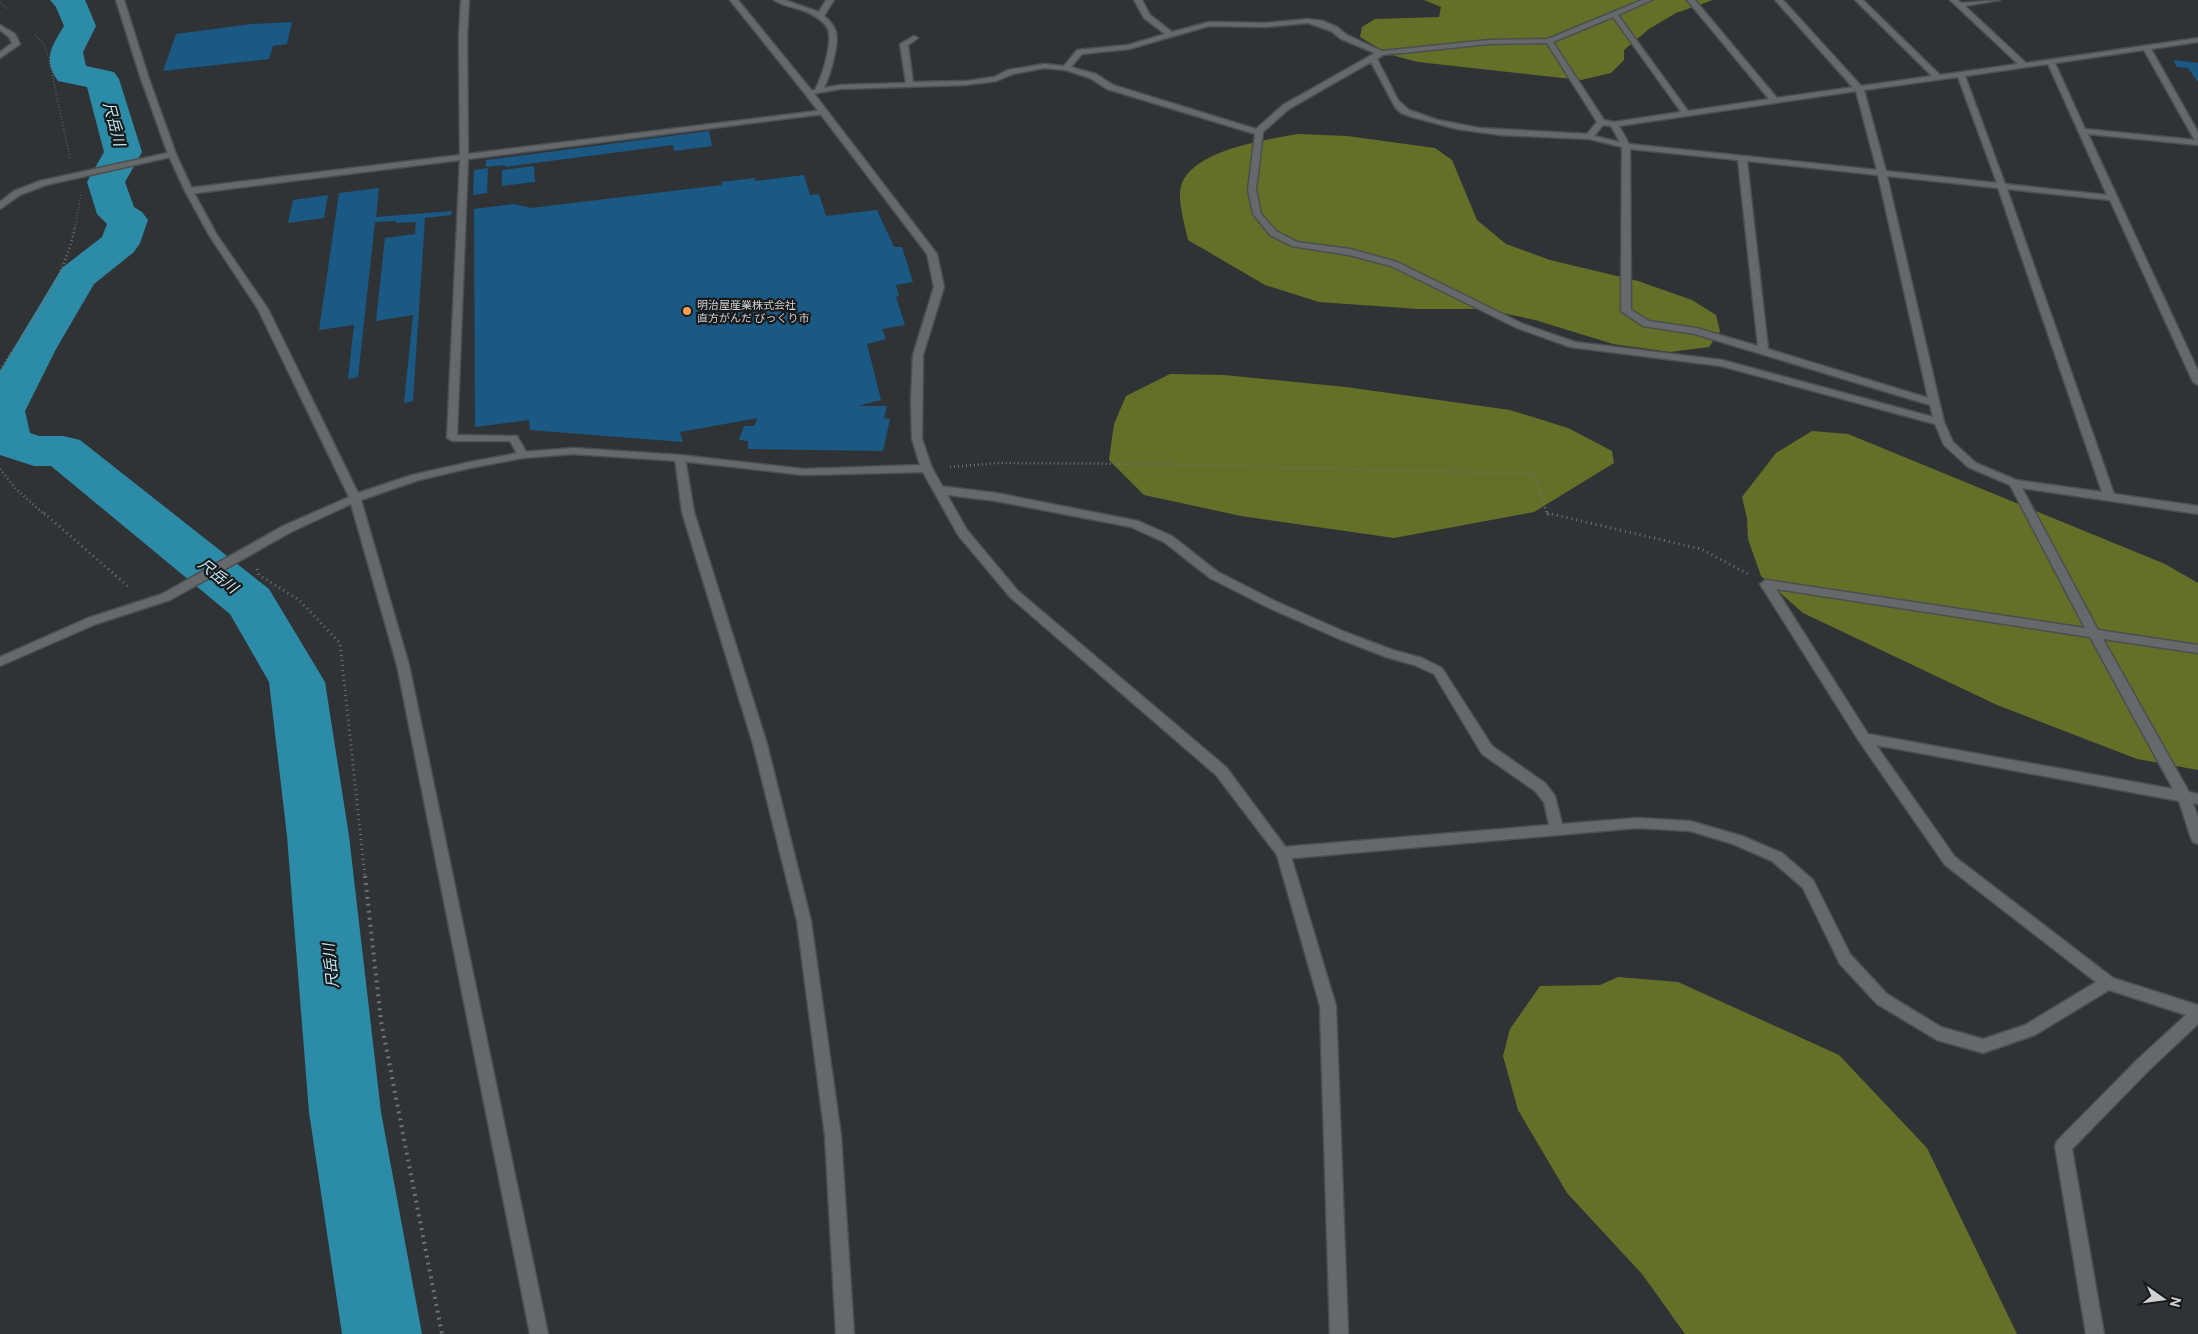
<svg xmlns="http://www.w3.org/2000/svg" width="2198" height="1334" font-family="Overpass,'Noto Sans JP',sans-serif">
	<rect width="100%" height="100%" fill="#303335"/>
	<g fill="#646f28">
		<polygon points="1424,0 1713,0 1676,13 1649,29 1624,50 1624,60 1611,73 1581,80 1418,62 1388,54 1360,37 1362,27 1375,19 1439,17 1441,7"/>
		<path d="M1298 134 1347 136 1435 148 1452 160 1477 220 1506 244 1550 260 1638 281 1692 300 1716 315 1720 331 1709 347 1670 352 1613 344 1535 320 1484 309H1418L1319 302 1265 285 1188 240C1185 226 1176 197 1182 183 1196 149 1266 140 1298 134Z"/>
		<polygon points="1170,374 1224,375 1346,387 1510,410 1568,428 1612,451 1614,463 1534,512 1394,538 1241,516 1144,495 1109,460 1114,424 1126,396"/>
		<polygon points="1812,431 1848,434 2165,564 2198,583 2198,770 2137,759 1997,705 1803,613 1761,576 1748,539 1747,518 1742,497 1776,453"/>
		<polygon points="1618,977 1678,982 1839,1055 1927,1148 2017,1334 1685,1334 1642,1274 1567,1193 1518,1110 1503,1056 1510,1029 1540,986 1600,985"/>
	</g>
	<g fill="none" stroke-linecap="round" stroke-linejoin="round">
		<path fill="#2c8ba6" fill-rule="evenodd" d="M50 0H85L86 2 96 26 83 52 86 66 114 72 119 79 142 152 125 182 134 207 142 212 148 220 140 243 134 252 94 284 56 349 25 411 30 433 39 436H63L80 440 269 589 325 682 349 836 381 1112 422 1334H342L309 1112 287 836 269 682 230 614 51 466H34L0 455V371L62 268 102 237 107 224 97 214 87 182 104 152 87 87 58 81C42 59 52 46 64 26L56 7Z"/>
	</g>
	<g fill="#195984">
		<polygon points="292,22 287,44 273,46 269,59 163,71 176,34 252,24"/>
		<polygon points="2173,60 2198,63 2198,82 2188,68 2177,67"/>
		<polygon points="709,131 712,146 674,151 673,145 505,167 505,165 486,167 486,160"/>
		<polygon points="534,166 535,182 502,186 502,170"/>
		<polygon points="488,168 487,193 473,195 474,170"/>
		<polygon points="804,175 810,195 819,194 826,216 877,210 894,247 902,247 913,282 896,285 899,296 896,297 905,325 882,329 886,339 867,344 881,400 858,406 887,406 884,418 890,419 883,451 748,449 748,441 739,440 744,426 754,426 758,418 680,432 683,442 530,430 529,420 475,427 474,209 514,204 531,208 722,185 721,182 755,178 755,181"/>
		<polygon points="379,188 376,217 452,211 451,215 425,218 413,401 404,403 413,315 376,321 385,238 415,234 416,222 396,223 396,221 375,222 358,377 348,379 354,325 319,330 339,193"/>
		<polygon points="328,195 324,218 288,223 293,200"/>
	</g>
	<g fill="none" stroke-linecap="round" stroke-linejoin="round">
		<defs>
			<polygon id="service" points="0,25 15,34 20,44 0,58 0,52 12,43 9,37 0,30"/>
			<g id="minor">
				<polygon points="461,0 469,0 467,37 468,154 824,110 828,112 824,114 468,159 457,435 517,436 528,455 523,458 519,457 510,441 452,441 447,438 460,160 189,194 185,191 189,188 460,155 459,37"/>
				<path d="M774 0H785L819 12 826 0H834L824 16C829 20 834 25 836 32 839 46 830 75 824 88L840 85 906 83 900 44 914 36 918 38 908 45 913 82 966 81 994 77 1008 70 1044 64 1064 66 1077 50 1128 45 1165 34 1144 18 1134 0H1142L1150 15 1172 32 1209 22 1266 23 1308 19 1323 21 1337 27 1347 35 1382 51 1489 40 1548 39 1642 0H1652L1618 15 1688 111 1769 99 1687 0H1695L1777 98 1932 76 1855 0H1863L1940 75 2018 64 1950 0H1958L1961 3 2000 0 1965 6 2026 63 2198 38V42L2151 49 2198 132V145L2088 134 2198 371V385L2193 382 2110 200 2007 189 2114 494 2198 506V514L2022 488 2098 630 2198 645V653L2103 639 2189 792 2198 794V804L2193 803 2198 817V844L2193 842 2191 838 2179 801 1876 745 1955 857 2113 978 2198 1005V1024L2149 1070 2072 1149 2104 1334H2086L2055 1146 2057 1141 2137 1060 2186 1015 2109 990 2035 1035 1983 1053 1937 1040 1877 1004 1840 964 1803 888 1772 861 1733 844 1690 831 1637 828 1283 859 1278 857 1276 853 1278 849 1283 847 1549 825 1544 802 1535 791 1482 754 1434 674 1414 665 1386 657 1337 638 1267 607 1210 578 1164 542 1131 527 996 501 939 494 933 490 939 486 996 493 1138 521 1172 536 1218 572 1275 601 1345 632 1393 650 1422 658 1442 668 1492 746 1545 783 1555 796 1562 824 1637 818 1690 821 1742 836 1782 853 1813 880 1850 954 1887 994 1941 1027 1983 1039 2025 1025 2096 982 1945 865 1859 741 1760 584 1766 580 2085 628 2010 485 1968 467 1944 445 1935 424 1721 366 1570 347 1517 328 1391 266 1349 255 1292 246 1270 235 1253 214 1248 190 1255 134 1107 89 1090 78 1065 70 1044 68 1013 74 996 81 966 85 840 89 806 95V91L815 90C822 77 833 43 828 29 824 21 815 16 807 12 797 8 783 6 774 0ZM1613 17 1681 112 1614 122 1604 120 1553 42ZM1308 23 1331 31 1341 39 1375 53 1283 105 1256 129 1113 85 1096 74 1071 67 1082 54 1129 49 1209 26 1266 27ZM1547 43 1597 122 1587 134 1479 128 1438 120 1409 110 1398 100 1377 59 1383 55 1489 44ZM2144 50 2194 139 2195 140 2085 129 2055 63ZM1371 62 1395 107 1401 113 1412 117 1457 129 1501 135 1589 139 1622 147 1621 311 1643 326 1695 334 1930 405 1933 417 1722 360 1575 342 1523 324 1397 262 1350 249 1297 242 1276 231 1261 214 1256 190 1263 132 1289 109ZM2048 64 2107 195 2005 184 1965 76ZM1958 77 1997 183 1886 171 1864 90ZM1856 91 1877 170 1629 144 1619 126ZM1603 125 1611 126 1620 142 1594 136ZM1630 149 1738 160 1758 346 1696 328 1649 321 1631 310ZM1747 161 1878 175 1928 398 1768 349ZM1887 176 1998 188 2102 492 2016 480 1976 463 1953 442 1944 422ZM1776 589 2090 637 2173 789 1868 734Z"/>
				<polygon points="172,152 176,154 175,156 46,185 20,195 0,209 0,202 14,191 40,181"/>
				<polygon points="680,455 685,458 694,512 767,744 811,921 841,1136 854,1334 836,1334 825,1136 797,921 753,744 682,512 675,458"/>
			</g>
			<g id="tertiary">
				<polygon points="116,0 124,0 148,76 176,154 193,191 217,235 268,309 358,493 412,475 470,462 523,452 573,448 680,455 804,469 920,465 912,439 911,401 913,355 934,287 927,254 806,95 730,0 738,0 812,91 937,254 944,287 923,355 922,439 932,468 967,530 1018,591 1226,767 1290,853 1336,1006 1348,1334 1330,1334 1320,1006 1277,855 1216,775 1010,597 958,535 923,472 804,475 680,461 573,454 523,458 470,468 419,480 361,500 409,665 548,1334 530,1334 397,665 351,504 291,532 170,600 96,624 0,666 0,657 88,618 162,594 283,526 349,497 258,309 209,235 185,191 168,154 140,76"/>
				<polygon points="1775,0 1783,0 1863,88 1863,92 1857,92"/>
			</g>
		</defs>
		<use href="#service" stroke="#4c4e4f" stroke-width="3"/>
		<use href="#minor" stroke="#4c4e4f" stroke-width="3"/>
		<use href="#tertiary" stroke="#4c4e4f" stroke-width="3"/>
		<g stroke="#707274" stroke-width="2" stroke-dasharray="0.5 2.5" stroke-linecap="butt">
			<polyline points="0,2 9,10"/>
			<polyline points="35,35 44,44 49,59 70,159"/>
			<polyline points="75,228 81,194"/>
		</g>
		<g stroke="#707274" stroke-width="2.5" stroke-dasharray="1 3" stroke-linecap="butt">
			<path d="M0 370C27 329 67 275 75 226"/>
			<polyline points="950,467 998,463 1162,464 1535,474 1547,514 1550,515"/>
			<polyline points="0,469 16,489 45,515"/>
		</g>
		<g stroke="#707274" stroke-width="3" stroke-dasharray="1 4" stroke-linecap="butt">
			<polyline points="44,513 130,588"/>
			<polyline points="1547,513 1701,549 1750,575"/>
			<polyline points="257,569 259,575 299,600 340,643 365,877"/>
		</g>
		<polyline stroke="#707274" stroke-width="4" stroke-dasharray="2 5" stroke-linecap="butt" points="365,876 381,1021 442,1334"/>
		<use href="#service" fill="#66696b" fill-rule="evenodd"/>
		<use href="#minor" fill="#66696b" fill-rule="evenodd"/>
		<use href="#tertiary" fill="#66696b" fill-rule="evenodd"/>
	</g>
	<circle fill="#fc9d53" stroke="#191a1b" stroke-width="2" cx="687" cy="311" r="5"/>
	<g text-anchor="middle" stroke-width="4.5" stroke-linejoin="round" paint-order="stroke">
		<g font-size="11" fill="#d0d1d3" stroke="#191a1b" text-anchor="start">
			<text x="697" y="309">明治屋産業株式会社<tspan x="697" dy="13">直方がんだ びっくり市</tspan></text>
		</g>
		<g font-size="15" font-style="italic" fill="#c0ecfb" stroke="#191a1b">
			<text transform="translate(114 124) rotate(75)" y="5">尺岳川</text>
			<text transform="translate(218 576) rotate(39)" y="5">尺岳川</text>
			<text transform="translate(331 966) rotate(-96)" y="5">尺岳川</text>
		</g>
	</g>
	<g transform="translate(2163 1299) rotate(104)" stroke="#191a1b" stroke-width="4" paint-order="stroke">
	<path d="M0-4L9 19L0 12L-9 19Z" fill="#d0d1d3"/>
	<text y="-8" font-size="14" font-weight="bold" text-anchor="middle" fill="#d0d1d3">N</text>
	</g>
</svg>
